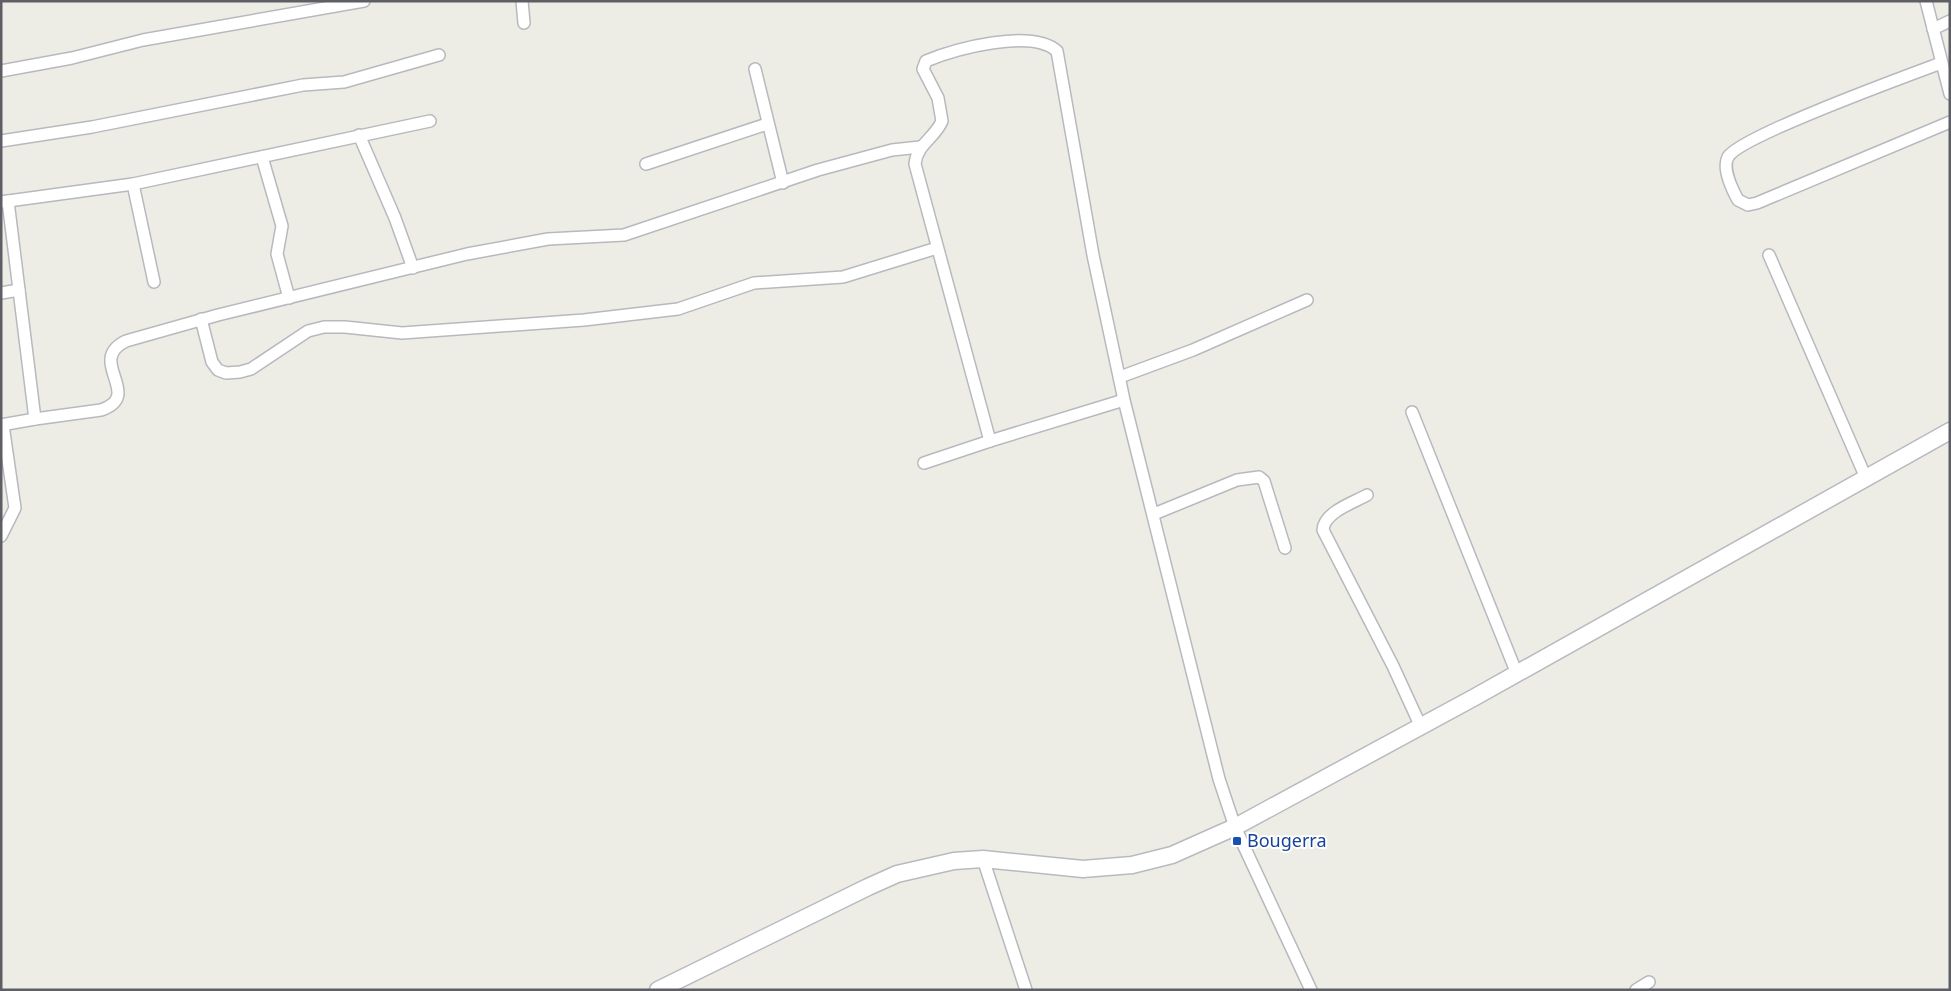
<svg xmlns="http://www.w3.org/2000/svg" width="1951" height="991" font-family="'Noto Sans',sans-serif">
	<rect width="100%" height="100%" fill="#eeede5"/>
	<g fill="none" stroke-linecap="round" stroke-linejoin="round">
		<defs>
			<g id="minor">
				<polyline points="522,1 524,23"/>
				<polyline points="1926,1 1950,94"/>
				<polyline points="1933,29 1950,21"/>
				<path d="M1941 63C1909 75 1739 137 1728 157 1722 168 1732 189 1738 200L1748 205 1757 203 1950 122"/>
				<polyline points="755,69 783,183"/>
				<polyline points="1,71 72,58 143,40 364,1"/>
				<polyline points="359,135 395,218 413,268"/>
				<polyline points="1,141 92,127 303,85 344,82 439,55"/>
				<polyline points="262,157 282,226 277,254 289,298"/>
				<polyline points="646,164 767,124"/>
				<polyline points="133,184 430,121"/>
				<polyline points="1,202 133,184 154,282"/>
				<polyline points="1769,255 1866,478"/>
				<polyline points="1,293 19,290"/>
				<polyline points="201,319 212,362 218,370 226,373 240,372 251,369 308,331 324,327 345,327 402,333 584,320 678,309 754,283 843,277 937,248"/>
				<polyline points="1120,377 1193,350 1307,300"/>
				<path d="M1124 400 990 441 915 164C917 144 935 138 942 121L938 98 923 69 926 61C955 49 1031 28 1057 51L1093 255 1124 400 1219 779 1235 827 1311 990"/>
				<polyline points="1412,412 1517,674"/>
				<path d="M35 419 101 410C145 395 85 361 126 341L218 315 467 254 548 239 624 235 818 170 892 150 920 147"/>
				<polyline points="1,425 35,419 8,201"/>
				<polyline points="924,463 990,441"/>
				<path d="M1367 495C1353 503 1324 512 1323 530L1393 666 1421 727"/>
				<polyline points="1154,514 1237,480 1259,477 1264,481 1285,548"/>
				<polyline points="1,536 15,508 3,425"/>
				<polyline points="983,859 1026,990"/>
				<polyline points="1636,990 1649,982"/>
			</g>
			<polyline id="secondary" points="658,990 868,887 897,874 954,861 983,859 1083,869 1132,865 1172,855 1235,827 1475,697 1950,431"/>
		</defs>
		<use href="#minor" stroke="#b7b9be" stroke-width="14"/>
		<use href="#secondary" stroke="#b8bac0" stroke-width="19"/>
		<use href="#minor" stroke="#fff" stroke-width="11"/>
		<use href="#secondary" stroke="#fff" stroke-width="16"/>
	</g>
	<rect fill="#1a4fb4" stroke="#fff" stroke-width="2" x="1232" y="836" width="10" height="10" rx="2.5"/>
	<g text-anchor="middle" stroke-width="4" stroke-linejoin="round" paint-order="stroke">
		<g font-size="18" fill="#164399" stroke="#fff" text-anchor="start">
			<text x="1247" y="847">Bougerra</text>
		</g>
	</g>
	<rect width="1951" height="991" fill="none" stroke="#5d5f64" stroke-width="5"/>
</svg>
